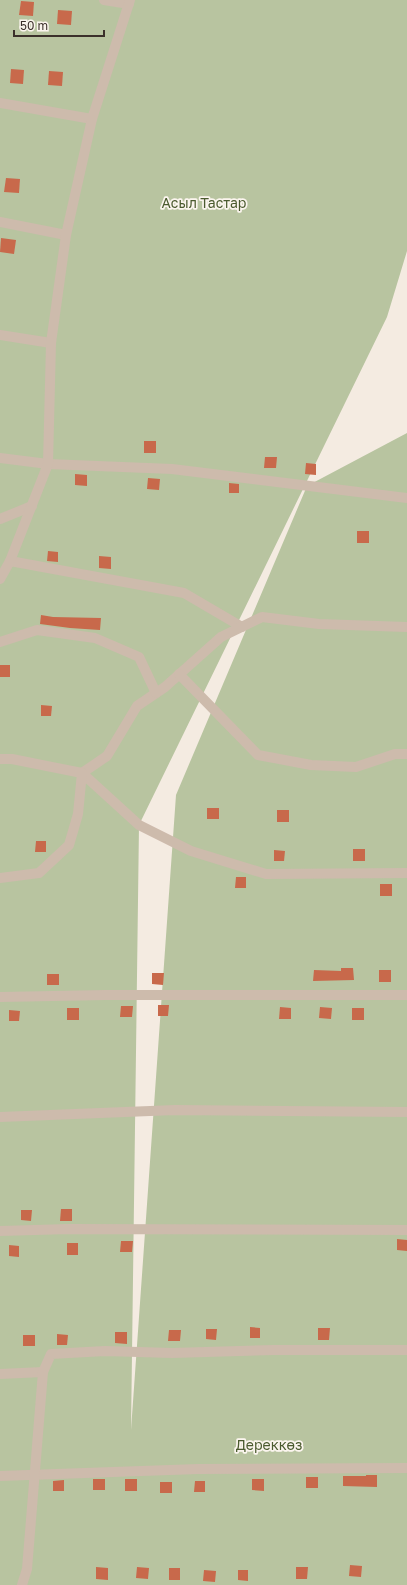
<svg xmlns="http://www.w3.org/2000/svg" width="407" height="1585" font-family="'Golos Text',sans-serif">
	<rect width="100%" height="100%" fill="#f4ebe1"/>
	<polygon fill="#b8c4a0" points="0,0 407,0 407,251 387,317 139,825 131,1430 176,795 307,486 407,433 407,1585 0,1585"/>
	<g fill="#c8694b">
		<polygon points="21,1 34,2 33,16 19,15"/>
		<polygon points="58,10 72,11 71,25 57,24"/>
		<polygon points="11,69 24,70 23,84 10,83"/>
		<polygon points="49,71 63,72 62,86 48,85"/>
		<polygon points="6,178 20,179 19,193 4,192"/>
		<polygon points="1,238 16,240 14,254 0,252"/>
		<rect x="144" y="441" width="12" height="12"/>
		<polygon points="265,457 277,457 276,468 264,468"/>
		<polygon points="306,463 316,464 316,475 305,474"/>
		<polygon points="75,474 87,475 87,486 75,485"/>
		<polygon points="148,478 160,479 159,490 147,489"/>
		<polygon points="229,483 239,484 239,493 229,493"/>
		<rect x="357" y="531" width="12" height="12"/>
		<polygon points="48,551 58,552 58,562 47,561"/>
		<polygon points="99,556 111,557 111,569 99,568"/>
		<polygon points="41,615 53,617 101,618 100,630 70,628 40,624"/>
		<rect x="0" y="665" width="10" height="12"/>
		<polygon points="41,705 52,706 51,716 41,716"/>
		<rect x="207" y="808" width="12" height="11"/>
		<rect x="277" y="810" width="12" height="12"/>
		<polygon points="36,841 46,841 46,852 35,852"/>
		<rect x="353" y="849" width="12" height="12"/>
		<polygon points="274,850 285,851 284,861 274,861"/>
		<polygon points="236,877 246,877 246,888 235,888"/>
		<rect x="380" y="884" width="12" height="12"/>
		<polygon points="341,968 353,968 354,980 313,981 314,970 341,971"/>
		<rect x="379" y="970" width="12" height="12"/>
		<polygon points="152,973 164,973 163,985 152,984"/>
		<rect x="47" y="974" width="12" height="11"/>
		<polygon points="158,1005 169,1005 168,1016 158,1016"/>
		<polygon points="121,1006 133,1006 132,1017 120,1017"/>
		<polygon points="280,1007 291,1008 291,1019 279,1019"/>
		<polygon points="320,1007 332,1008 331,1019 319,1018"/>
		<rect x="67" y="1008" width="12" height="12"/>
		<rect x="352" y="1008" width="12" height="12"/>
		<polygon points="9,1010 20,1011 19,1021 9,1021"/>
		<polygon points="61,1209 72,1209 72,1221 60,1221"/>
		<polygon points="21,1210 32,1210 31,1221 21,1220"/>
		<polygon points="397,1239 407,1240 407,1251 397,1250"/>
		<polygon points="121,1241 133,1241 132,1252 120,1252"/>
		<rect x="67" y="1243" width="11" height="12"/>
		<polygon points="9,1245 19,1246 19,1257 9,1256"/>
		<polygon points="250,1327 260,1328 260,1338 250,1338"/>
		<polygon points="318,1328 330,1328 329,1340 318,1340"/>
		<polygon points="206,1329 217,1329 216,1340 206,1339"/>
		<polygon points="169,1330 181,1330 180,1341 168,1341"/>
		<polygon points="115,1332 127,1332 127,1344 115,1343"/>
		<polygon points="57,1334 68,1335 67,1345 57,1345"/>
		<rect x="23" y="1335" width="12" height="11"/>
		<polygon points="366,1475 377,1475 377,1487 343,1486 343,1476 366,1476"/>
		<rect x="306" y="1477" width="12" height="11"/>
		<rect x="93" y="1479" width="12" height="11"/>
		<rect x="125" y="1479" width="12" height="12"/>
		<polygon points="252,1479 264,1479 264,1491 252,1490"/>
		<polygon points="64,1480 64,1491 53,1491 53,1481"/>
		<polygon points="195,1481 205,1481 205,1492 194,1492"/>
		<rect x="160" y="1482" width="12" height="11"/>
		<polygon points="350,1565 362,1566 361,1577 349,1576"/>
		<polygon points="96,1567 108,1568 108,1580 96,1579"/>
		<polygon points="137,1567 149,1568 148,1579 136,1578"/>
		<polygon points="296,1567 308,1567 307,1579 296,1579"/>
		<rect x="169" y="1568" width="11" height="12"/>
		<polygon points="204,1570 216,1571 215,1582 203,1581"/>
		<polygon points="238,1570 248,1570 248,1581 238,1580"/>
	</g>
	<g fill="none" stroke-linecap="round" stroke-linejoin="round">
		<g stroke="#cdbbac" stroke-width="10">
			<polyline points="104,0 129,4"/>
			<polyline points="0,103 92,119"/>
			<polyline points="0,222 66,235"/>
			<polyline points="0,335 51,343"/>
			<polyline points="0,458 48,464 172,469 407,498"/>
			<polyline points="0,519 32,506"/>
			<polyline points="10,561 184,593 242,627"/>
			<polyline points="0,579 10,561 48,464 51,343 66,235 92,119 130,0"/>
			<polyline points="407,627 319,624 262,617 221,637 165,687 137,706 107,756 82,773 139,825 191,851 266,874 407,873"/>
			<polyline points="0,642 37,630 95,638 139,657 156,693"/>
			<polyline points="179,674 258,755 311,765 356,767 395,754 407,754"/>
			<polyline points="0,759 12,759 82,773 78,814 69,845 39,873 0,878"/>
			<polyline points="0,997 106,995 407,995"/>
			<polyline points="0,1117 175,1110 407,1112"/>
			<polyline points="0,1231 69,1229 407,1230"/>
			<polyline points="0,1374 43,1372"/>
			<polyline points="0,1476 198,1469 407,1468"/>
			<polyline points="22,1585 27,1569 43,1372 51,1354 105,1351 172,1353 273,1350 407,1350"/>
		</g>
	</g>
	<g text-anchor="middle" stroke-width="3.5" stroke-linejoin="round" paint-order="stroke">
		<g font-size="14" fill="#4a5a2e" stroke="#fbf5ee">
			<text x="204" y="208">Асыл Тастар</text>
			<text x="269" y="1450">Дереккөз</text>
		</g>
	</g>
	<path d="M14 30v6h90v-6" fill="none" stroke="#3b302b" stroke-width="2"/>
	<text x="20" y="30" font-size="12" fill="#3b302b" stroke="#fbf5ee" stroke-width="3" paint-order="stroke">50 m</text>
</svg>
